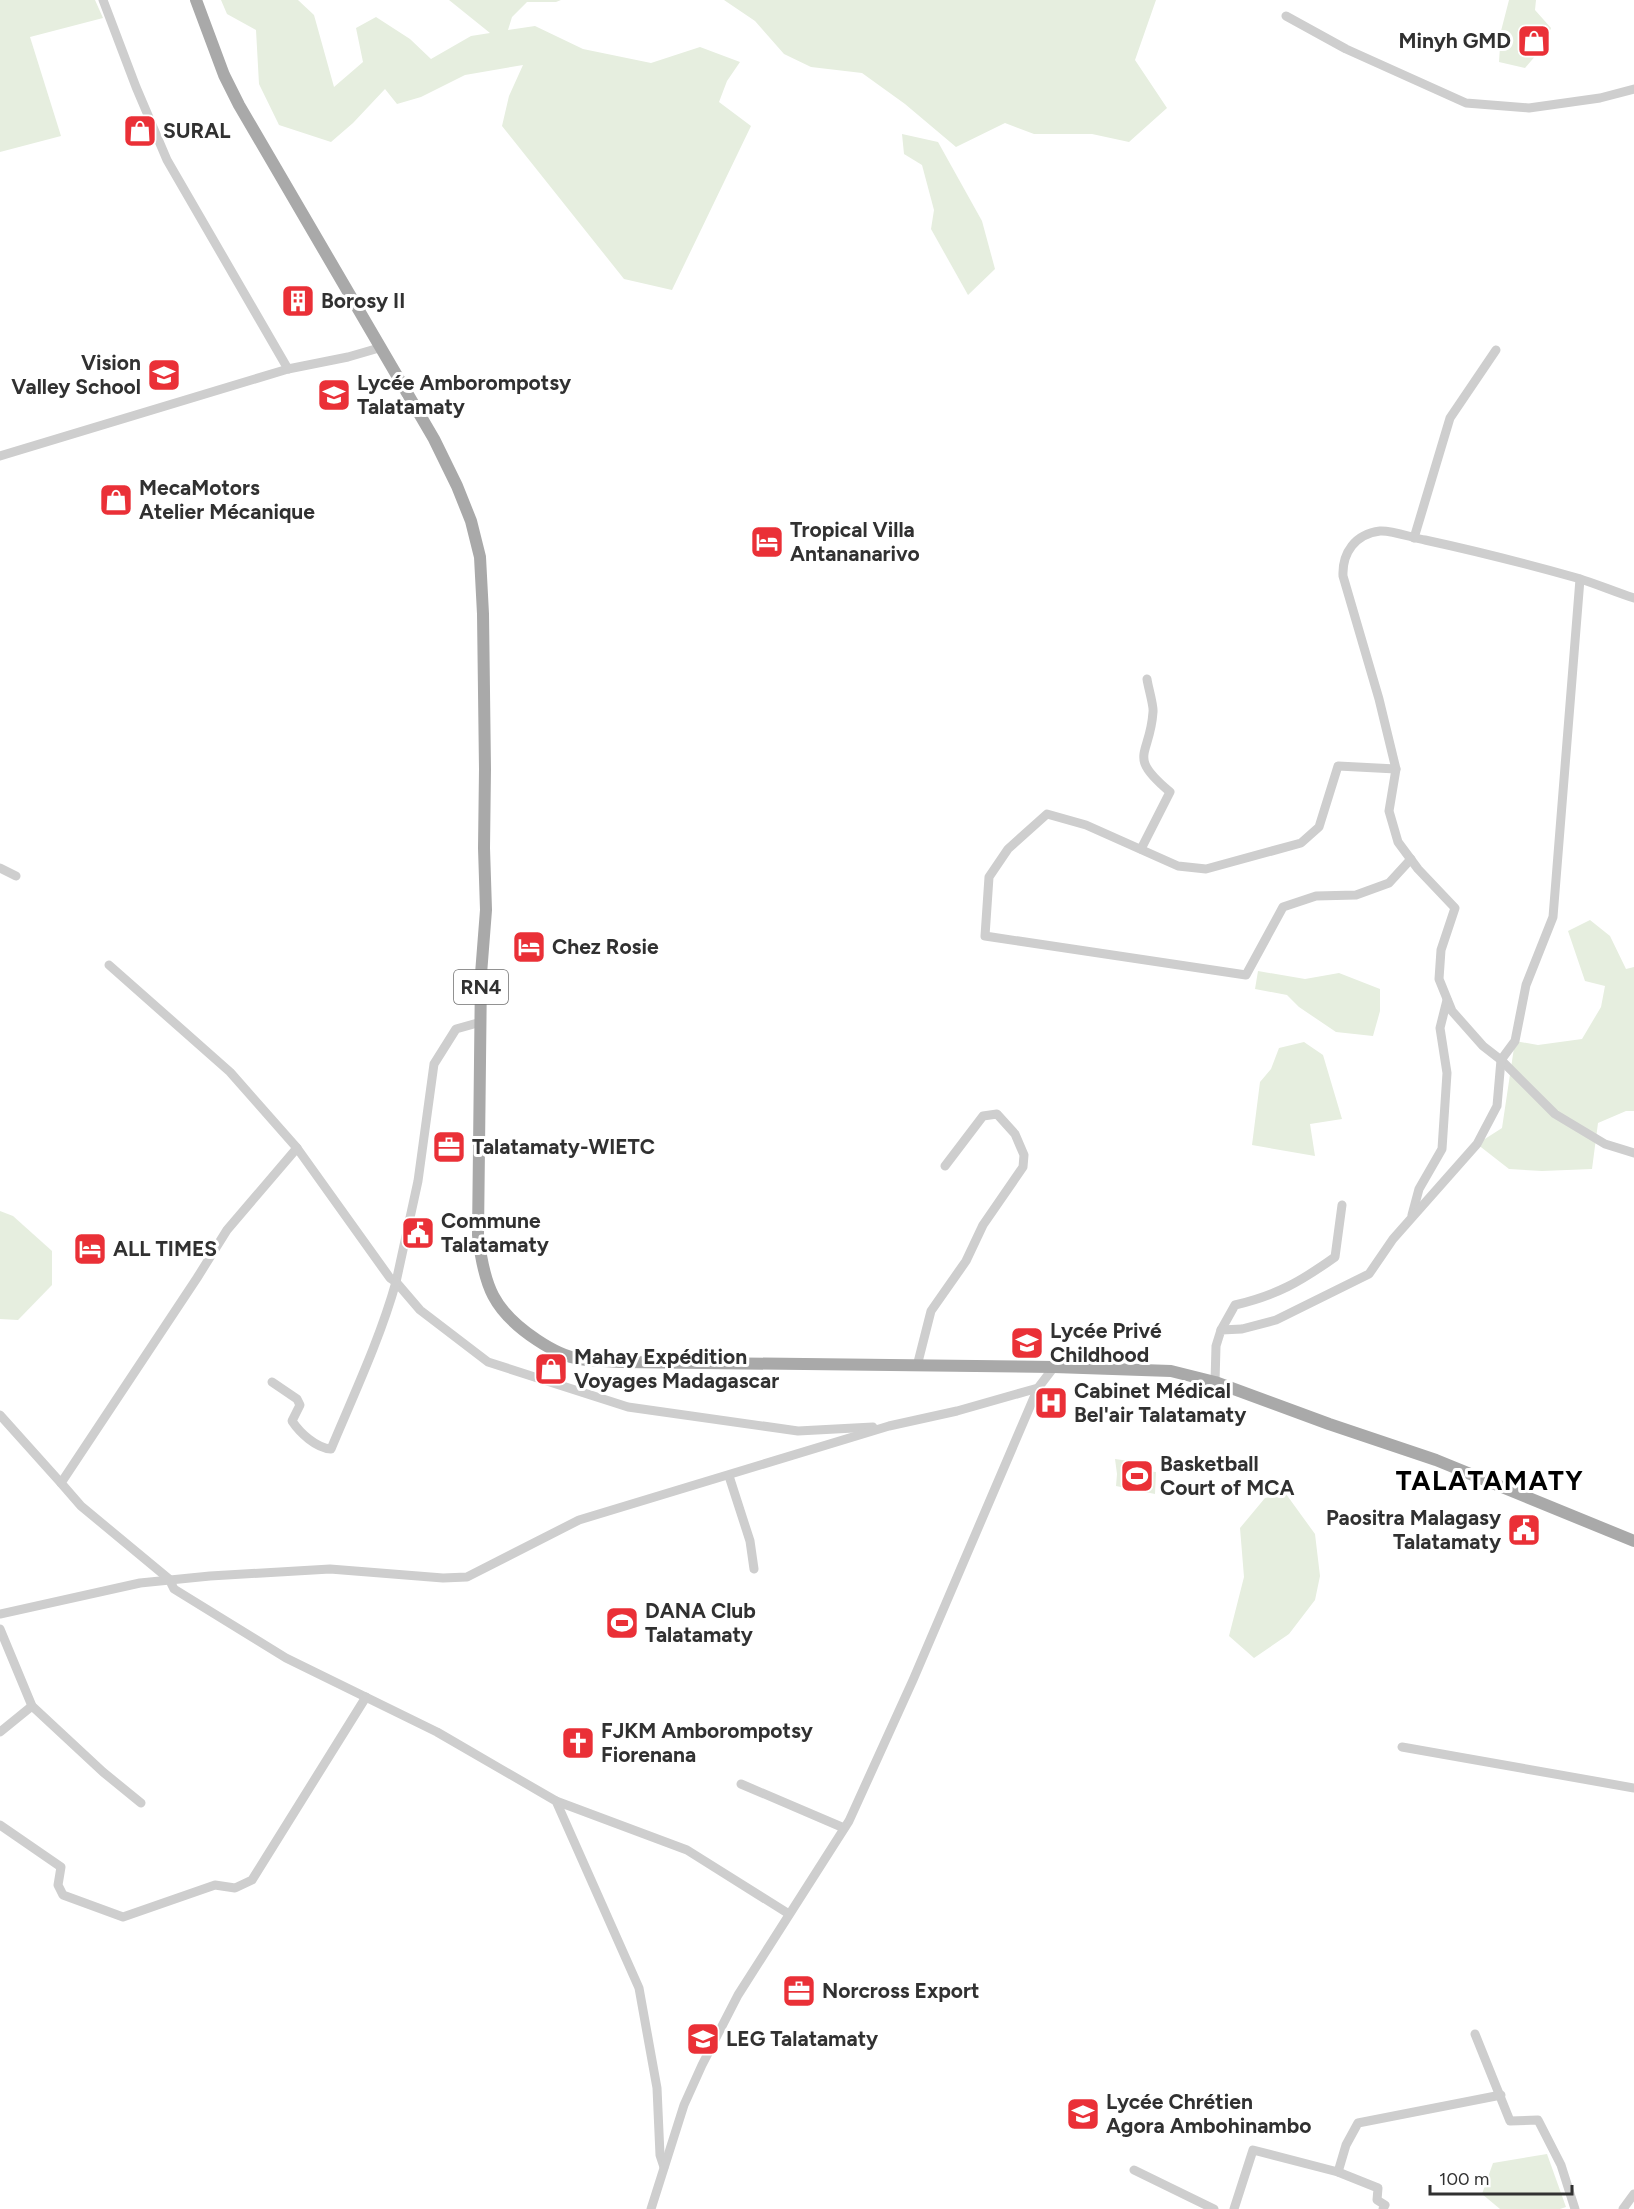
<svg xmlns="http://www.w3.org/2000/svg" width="1634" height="2209" font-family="Figtree,sans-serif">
	<rect width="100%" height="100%" fill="#fff"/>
	<g fill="#e6eedf">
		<polygon points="0,0 95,0 103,18 30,37 61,136 0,152"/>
		<polygon points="221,0 298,0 314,15 334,87 363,62 356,28 376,17 410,39 431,59 471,36 490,33 449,0 561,0 556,2 527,2 512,17 508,30 535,26 583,49 651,63 700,47 740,62 727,81 719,102 751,126 672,290 624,279 502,126 509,96 523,65 465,75 421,97 397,104 385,89 353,123 331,142 279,125 259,84 256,30 227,14"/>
		<polygon points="724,0 1156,0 1135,60 1167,108 1129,142 1092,134 1034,134 1005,123 956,147 905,104 862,73 811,67 784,54 755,21"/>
		<polygon points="1509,0 1536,0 1535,10 1551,28 1543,47 1525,68 1499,62 1501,31"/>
		<polygon points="902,134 938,142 982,221 995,269 968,295 931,229 934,210 922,165 904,154"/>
		<polygon points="1590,920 1610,936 1626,969 1634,967 1634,1111 1626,1111 1598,1123 1592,1169 1542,1171 1509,1169 1477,1144 1502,1128 1515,1041 1538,1045 1582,1039 1601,1007 1605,986 1585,981 1568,931"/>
		<polygon points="1258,971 1305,979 1339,973 1380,989 1380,1011 1373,1036 1336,1032 1299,1007 1287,995 1255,989"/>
		<polygon points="1304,1042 1323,1055 1342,1119 1310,1124 1315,1156 1252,1145 1260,1082 1271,1069 1279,1048"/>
		<polygon points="0,1211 13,1216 52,1251 52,1285 18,1320 0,1319"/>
		<polygon points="1115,1459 1136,1462 1136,1470 1156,1472 1155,1494 1116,1486 1117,1474"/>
		<polygon points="1286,1494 1315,1534 1320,1576 1315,1600 1289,1634 1254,1658 1229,1636 1244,1577 1240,1528 1265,1498"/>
		<polygon points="1547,2154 1566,2207 1560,2209 1500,2209 1482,2194 1493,2163"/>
	</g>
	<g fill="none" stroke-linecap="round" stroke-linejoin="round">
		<g stroke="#cecece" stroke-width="9">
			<polyline points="103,0 136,87 167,160 288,369"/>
			<polyline points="1286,16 1346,49 1466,103 1529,108 1600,98 1634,89"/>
			<polyline points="0,456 288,369 348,357 379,348"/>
			<polyline points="1414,538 1450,418 1496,350"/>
			<path d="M1634 598C1615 592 1597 584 1577 578 1527 564 1476 551 1425 540 1413 538 1391 530 1380 531 1355 534 1342 553 1343 576L1379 699 1396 769 1389 811 1398 842 1418 869 1455 908 1441 950 1439 979 1452 1011 1483 1046 1501 1060 1555 1114 1605 1144 1634 1153"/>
			<polyline points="1396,769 1338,766 1319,827 1301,843 1206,869 1178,866 1086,825 1047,814 1008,849 989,877 985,936 1246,975 1283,907 1316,896 1356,895 1389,883 1411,859"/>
			<path d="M1141 849 1170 792C1126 755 1150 757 1153 712 1154 706 1148 687 1147 679"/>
			<polyline points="0,868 16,876"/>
			<polyline points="109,965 230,1072 297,1148"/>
			<polyline points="481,1022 456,1029 434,1064 418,1181 396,1282 390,1278 297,1148 227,1230 197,1278 61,1483 81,1506 169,1579 174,1589 286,1658 437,1732 556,1801 639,1988 657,2088 660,2155 664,2167"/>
			<polyline points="1412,1215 1419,1189 1442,1149 1447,1073 1440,1028 1447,1000"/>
			<polyline points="396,1282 420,1310 488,1362 628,1407 798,1431 873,1427"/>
			<path d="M1221 1330 1235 1305C1277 1295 1300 1282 1335 1257L1342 1205"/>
			<polyline points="917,1366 931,1311 966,1261 983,1225 1023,1167 1024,1155 1015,1134 997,1114 983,1116 945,1166"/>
			<path d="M272 1382 297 1399 300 1405 292 1421C300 1433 316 1448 331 1449 354 1394 380 1339 396 1282"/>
			<polyline points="1215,1382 1216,1346 1221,1330 1242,1329 1276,1320 1369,1274 1393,1239 1477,1144 1497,1106 1501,1060 1515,1041 1526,985 1553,917 1580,579"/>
			<polyline points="0,1415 61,1483"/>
			<polyline points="729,1476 750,1541 754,1569"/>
			<polyline points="0,1614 140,1583 210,1576 330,1569 443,1578 467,1577 579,1520 889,1426 957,1411 1038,1388 1054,1367"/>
			<polyline points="0,1629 32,1706 103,1772 141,1803"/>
			<polyline points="0,1732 32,1706"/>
			<polyline points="1402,1747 1634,1788"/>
			<polyline points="741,1784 844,1828"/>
			<polyline points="556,1801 687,1850 789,1914"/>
			<polyline points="0,1825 61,1867 58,1885 63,1895 123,1917 215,1885 235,1888 252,1880 366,1697"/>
			<polyline points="1475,2034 1510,2121 1538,2120 1561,2165 1575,2209"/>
			<polyline points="1134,2170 1214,2209"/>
			<polyline points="1338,2172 1346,2145 1358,2123 1501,2095"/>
			<polyline points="651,2209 684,2105 702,2065 738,1995 849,1821 913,1680 1038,1388"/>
			<polyline points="1234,2209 1253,2150 1338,2172 1378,2188 1377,2200 1385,2205 1383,2209"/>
			<polyline points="1623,2209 1634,2194"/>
		</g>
		<path stroke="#a9a9a9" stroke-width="12" d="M196 0 224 75 239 105 434 439 457 486 471 521 480 557 483 614 485 769 484 848 486 910 481 974 478 1235C484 1286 493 1311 537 1340 549 1348 565 1357 580 1359 593 1361 608 1361 622 1362L1054 1367 1171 1371 1215 1382 1329 1424 1436 1460 1634 1541"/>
	</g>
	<defs>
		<symbol id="shop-square" viewBox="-11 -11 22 22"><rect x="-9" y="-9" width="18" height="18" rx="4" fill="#ea3037" stroke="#fff"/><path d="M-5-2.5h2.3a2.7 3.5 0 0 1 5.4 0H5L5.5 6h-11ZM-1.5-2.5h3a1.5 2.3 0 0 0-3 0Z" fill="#fff"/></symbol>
		<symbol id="building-square" viewBox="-11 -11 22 22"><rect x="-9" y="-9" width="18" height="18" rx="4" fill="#ea3037" stroke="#fff"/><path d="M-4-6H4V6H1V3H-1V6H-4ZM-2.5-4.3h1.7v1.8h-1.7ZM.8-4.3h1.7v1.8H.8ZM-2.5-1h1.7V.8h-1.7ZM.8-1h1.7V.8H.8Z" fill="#fff"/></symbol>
		<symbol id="school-square" viewBox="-11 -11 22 22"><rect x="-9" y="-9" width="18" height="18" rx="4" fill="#ea3037" stroke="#fff"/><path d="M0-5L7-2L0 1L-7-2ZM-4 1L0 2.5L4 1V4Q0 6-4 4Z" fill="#fff"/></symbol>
		<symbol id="hotel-square" viewBox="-11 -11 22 22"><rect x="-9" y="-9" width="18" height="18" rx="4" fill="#ea3037" stroke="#fff"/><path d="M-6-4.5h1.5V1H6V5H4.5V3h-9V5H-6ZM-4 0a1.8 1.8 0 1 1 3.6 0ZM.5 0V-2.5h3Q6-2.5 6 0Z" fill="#fff"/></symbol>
		<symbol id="office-square" viewBox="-11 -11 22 22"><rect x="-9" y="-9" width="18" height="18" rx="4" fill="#ea3037" stroke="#fff"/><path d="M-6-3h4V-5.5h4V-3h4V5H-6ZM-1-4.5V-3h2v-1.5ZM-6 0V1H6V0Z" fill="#fff"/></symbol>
		<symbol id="civic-square" viewBox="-11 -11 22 22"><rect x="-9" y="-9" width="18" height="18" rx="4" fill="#ea3037" stroke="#fff"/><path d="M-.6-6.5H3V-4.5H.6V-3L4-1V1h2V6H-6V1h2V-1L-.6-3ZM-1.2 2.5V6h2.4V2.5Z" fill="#fff"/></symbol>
		<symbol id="hospital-square" viewBox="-11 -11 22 22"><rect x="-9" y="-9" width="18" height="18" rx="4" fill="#ea3037" stroke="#fff"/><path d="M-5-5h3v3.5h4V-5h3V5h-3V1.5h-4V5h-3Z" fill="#fff"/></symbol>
		<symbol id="stadium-square" viewBox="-11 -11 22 22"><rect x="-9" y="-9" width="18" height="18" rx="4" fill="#ea3037" stroke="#fff"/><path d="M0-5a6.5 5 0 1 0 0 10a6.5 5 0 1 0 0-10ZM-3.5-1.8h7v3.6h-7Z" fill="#fff"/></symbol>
		<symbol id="church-square" viewBox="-11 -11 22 22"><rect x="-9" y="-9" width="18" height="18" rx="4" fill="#ea3037" stroke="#fff"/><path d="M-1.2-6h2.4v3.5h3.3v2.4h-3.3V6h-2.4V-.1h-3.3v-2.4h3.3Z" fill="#fff"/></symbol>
	</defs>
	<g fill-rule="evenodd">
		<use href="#shop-square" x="1515" y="22" width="38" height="38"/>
		<use href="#shop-square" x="121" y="112" width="38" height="38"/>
		<use href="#building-square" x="279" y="282" width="38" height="38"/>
		<use href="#school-square" x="145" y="356" width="38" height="38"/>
		<use href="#school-square" x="315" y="376" width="38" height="38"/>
		<use href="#shop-square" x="97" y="481" width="38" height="38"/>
		<use href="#hotel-square" x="748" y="523" width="38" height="38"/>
		<use href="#hotel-square" x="510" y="928" width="38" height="38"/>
		<use href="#office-square" x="430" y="1128" width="38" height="38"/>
		<use href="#civic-square" x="399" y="1214" width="38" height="38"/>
		<use href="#hotel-square" x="71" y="1230" width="38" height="38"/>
		<use href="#school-square" x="1008" y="1324" width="38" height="38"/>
		<use href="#shop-square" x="532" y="1350" width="38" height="38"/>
		<use href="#hospital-square" x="1032" y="1384" width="38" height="38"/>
		<use href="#stadium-square" x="1118" y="1457" width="38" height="38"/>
		<use href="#civic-square" x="1505" y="1511" width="38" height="38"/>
		<use href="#stadium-square" x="603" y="1604" width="38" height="38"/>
		<use href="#church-square" x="559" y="1724" width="38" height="38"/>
		<use href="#office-square" x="780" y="1972" width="38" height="38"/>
		<use href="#school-square" x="684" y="2020" width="38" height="38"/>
		<use href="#school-square" x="1064" y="2095" width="38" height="38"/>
	</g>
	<g text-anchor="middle" stroke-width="6" stroke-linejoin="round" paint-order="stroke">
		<rect fill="#fff" stroke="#6f6f6f" stroke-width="1.5" x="454" y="970" width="54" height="34" rx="4.5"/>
		<g font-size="20" font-weight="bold" fill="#313131">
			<text x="481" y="994">RN4</text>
		</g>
		<g font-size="21" font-weight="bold" fill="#313131" stroke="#fff" text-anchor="start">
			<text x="1511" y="48" text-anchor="end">Minyh GMD</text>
			<text x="163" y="138">SURAL</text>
			<text x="321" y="308">Borosy II</text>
			<text x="141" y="370" text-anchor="end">Vision<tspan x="141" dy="24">Valley School</tspan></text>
			<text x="357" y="390">Lycée Amborompotsy<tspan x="357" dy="24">Talatamaty</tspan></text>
			<text x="139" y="495">MecaMotors<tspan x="139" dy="24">Atelier Mécanique</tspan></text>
			<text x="790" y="537">Tropical Villa<tspan x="790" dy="24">Antananarivo</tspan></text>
			<text x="552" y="954">Chez Rosie</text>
			<text x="472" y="1154">Talatamaty-WIETC</text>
			<text x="441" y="1228">Commune<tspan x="441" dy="24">Talatamaty</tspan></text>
			<text x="113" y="1256">ALL TIMES</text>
			<text x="1050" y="1338">Lycée Privé<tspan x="1050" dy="24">Childhood</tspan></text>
			<text x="574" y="1364">Mahay Expédition<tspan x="574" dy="24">Voyages Madagascar</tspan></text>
			<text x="1074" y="1398">Cabinet Médical<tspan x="1074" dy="24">Bel'air Talatamaty</tspan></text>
			<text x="1160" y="1471">Basketball<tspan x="1160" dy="24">Court of MCA</tspan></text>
			<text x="1501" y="1525" text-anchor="end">Paositra Malagasy<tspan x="1501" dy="24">Talatamaty</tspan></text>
			<text x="645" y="1618">DANA Club<tspan x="645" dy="24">Talatamaty</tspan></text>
			<text x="601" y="1738">FJKM Amborompotsy<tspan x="601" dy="24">Fiorenana</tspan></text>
			<text x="822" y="1998">Norcross Export</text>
			<text x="726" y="2046">LEG Talatamaty</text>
			<text x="1106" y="2109">Lycée Chrétien<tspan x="1106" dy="24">Agora Ambohinambo</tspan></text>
		</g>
		<g font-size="27" font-weight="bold" letter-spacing="1.5" fill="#000" stroke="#fff">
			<text x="1490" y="1490">TALATAMATY</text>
		</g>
	</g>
	<path d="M1430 2185v9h142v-9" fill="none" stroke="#313131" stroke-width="3"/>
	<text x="1439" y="2185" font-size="18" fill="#313131" stroke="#ffffff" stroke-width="4.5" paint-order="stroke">100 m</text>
</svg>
